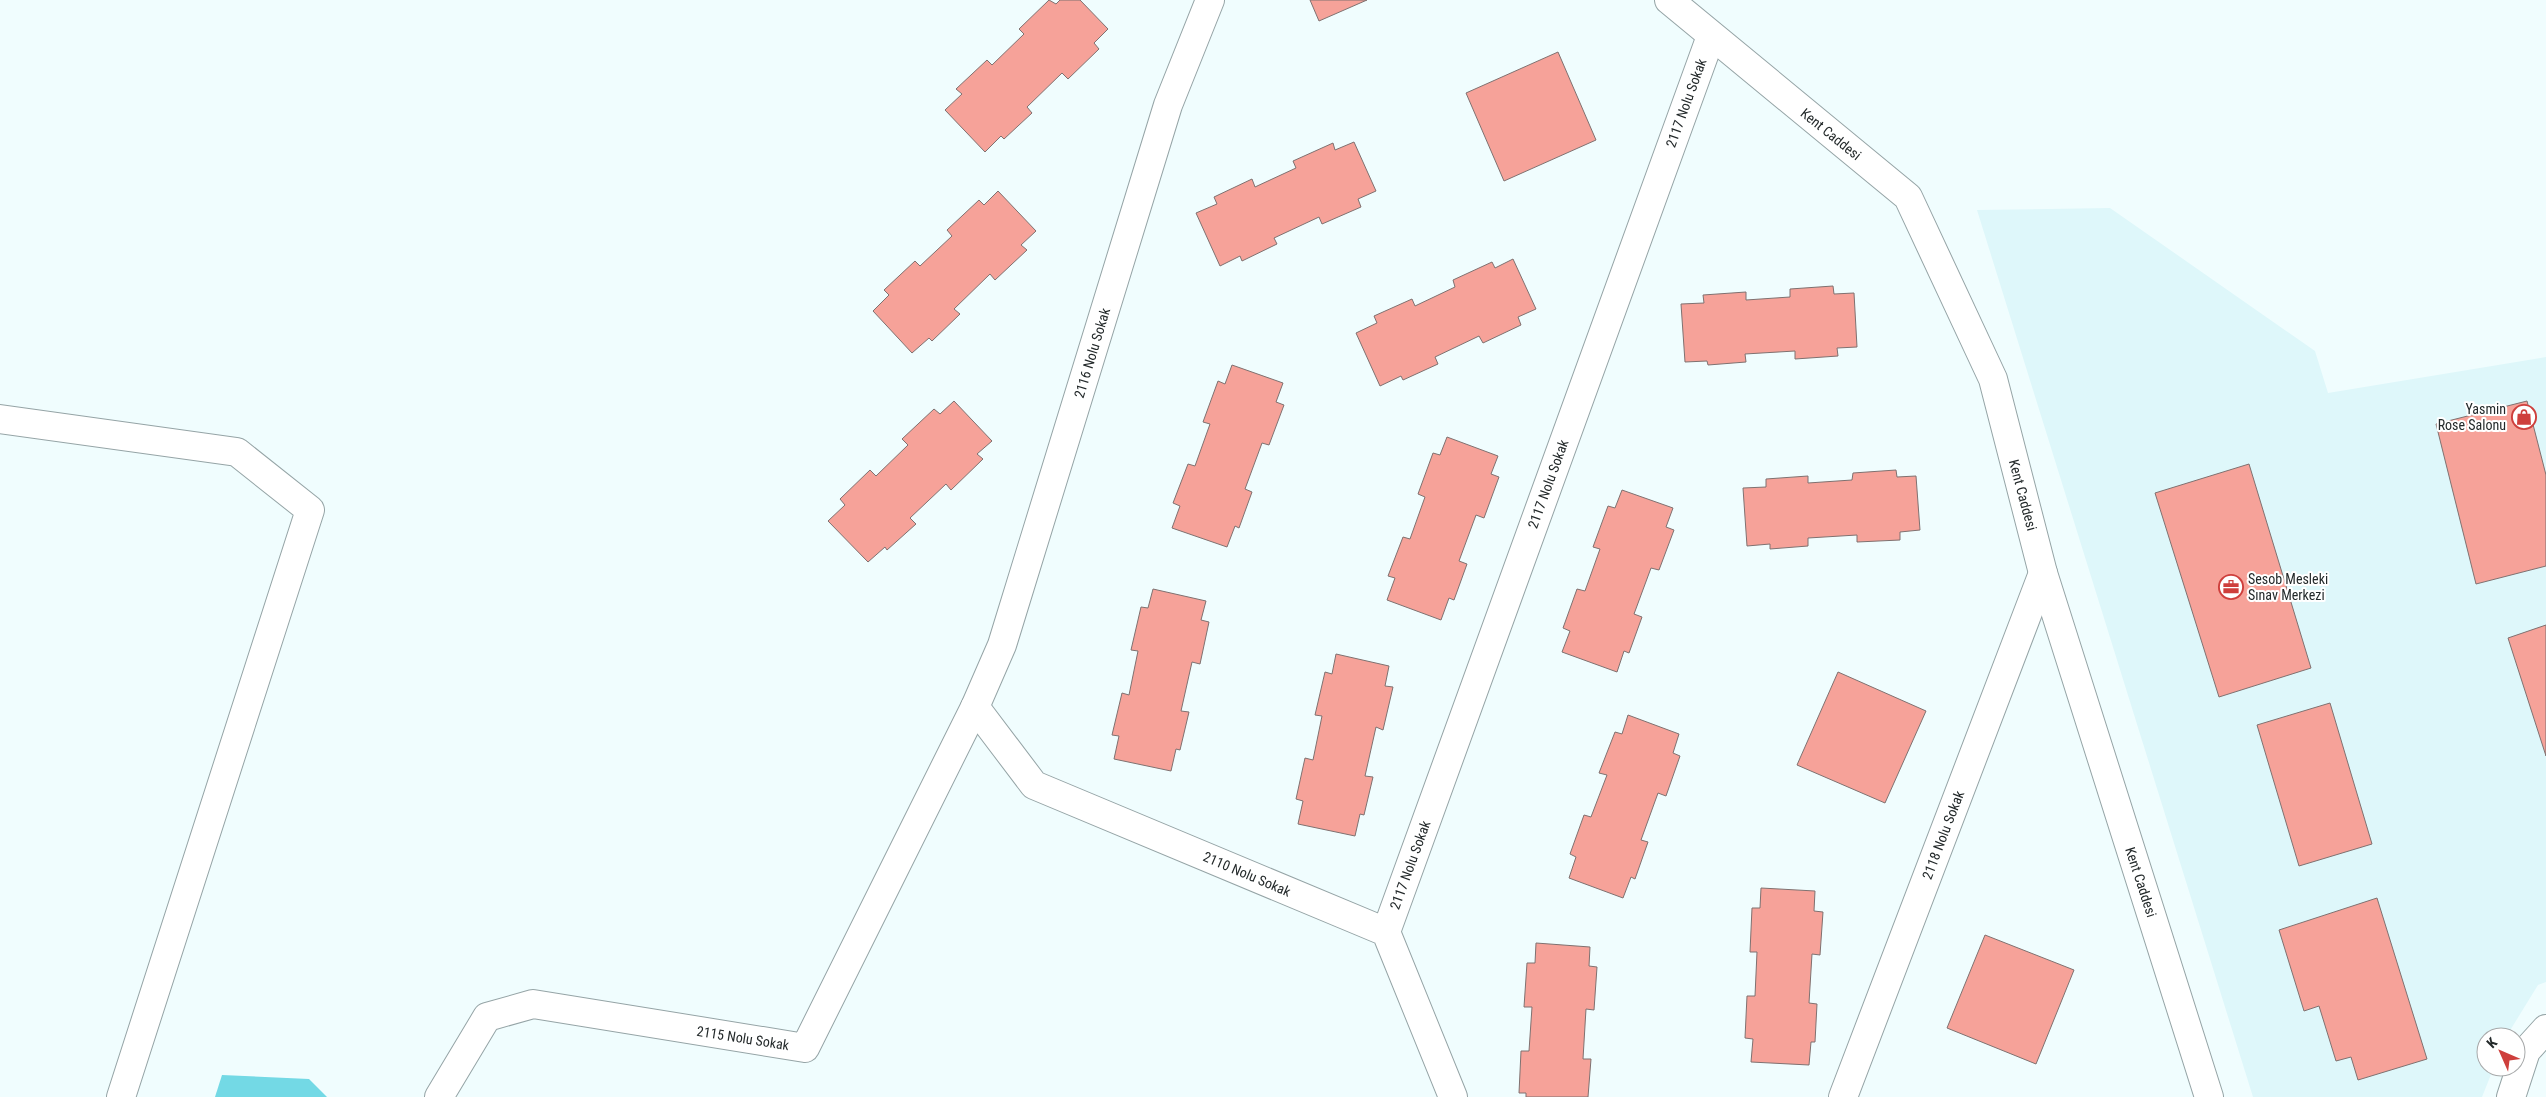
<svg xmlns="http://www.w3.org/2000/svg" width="2546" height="1097" font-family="'Roboto Condensed',sans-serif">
	<rect width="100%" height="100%" fill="#f0fdfe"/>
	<polygon fill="#def7fa" points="2110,208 2315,351 2328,393 2546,357 2546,982 2538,985 2506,1037 2486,1037 2486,1067 2494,1067 2482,1097 2253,1097 1977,210"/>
	<polygon fill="#73d9e5" points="222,1075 309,1079 327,1097 215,1097"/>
	<g fill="#f6a299" stroke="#7f7170">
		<polygon points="1049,0 1056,4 1060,0 1080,0 1108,29 1094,43 1099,49 1068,79 1062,73 1027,107 1032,113 1004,139 1001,136 985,152 945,110 962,94 956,89 987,60 992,65 1024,34 1019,29"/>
		<polygon points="1310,0 1367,0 1319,21"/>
		<polygon points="1558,52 1596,140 1504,181 1466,93"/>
		<polygon points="1354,142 1376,191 1358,199 1361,207 1322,224 1319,217 1274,238 1277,244 1242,261 1240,256 1220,266 1196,213 1217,204 1214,197 1252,179 1255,187 1296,168 1293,161 1333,143 1335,150"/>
		<polygon points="998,191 1036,231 1021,245 1027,250 995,280 990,274 954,309 960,314 932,341 929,338 912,353 873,311 889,295 884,290 915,261 920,266 952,236 947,230 979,200 984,205"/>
		<polygon points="1513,259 1536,309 1518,317 1521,325 1483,343 1479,336 1435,357 1438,364 1403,380 1401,376 1380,386 1356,333 1377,323 1374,316 1412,299 1415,306 1455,287 1453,280 1492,262 1495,268"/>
		<polygon points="1833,286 1834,294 1854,293 1857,347 1837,348 1838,356 1795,359 1795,351 1745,354 1746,362 1708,365 1707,361 1685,362 1681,304 1704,303 1703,295 1746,292 1746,300 1790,297 1790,289"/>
		<polygon points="1232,365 1283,383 1276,402 1284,405 1269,445 1262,443 1245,489 1252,492 1239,528 1235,526 1227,547 1172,528 1180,506 1173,503 1188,464 1195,466 1210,424 1203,422 1218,381 1225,384"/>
		<polygon points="954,401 992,441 977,454 983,459 951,490 946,484 910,518 916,524 887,550 885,547 868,562 828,521 845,505 840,499 870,470 876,476 908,445 902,439 934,409 940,414"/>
		<polygon points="2527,401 2546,475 2546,566 2476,584 2436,424"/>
		<polygon points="1447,437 1498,456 1491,474 1499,477 1484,518 1476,515 1459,561 1467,564 1454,600 1449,598 1441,620 1387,600 1395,578 1388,576 1403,537 1410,539 1425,497 1418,494 1433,453 1440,455"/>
		<polygon points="2249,464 2311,668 2219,697 2155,493"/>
		<polygon points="1896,470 1897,477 1916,476 1920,530 1900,532 1900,540 1857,542 1857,535 1808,538 1808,546 1770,549 1770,544 1747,546 1743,488 1766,487 1766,479 1808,476 1808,483 1852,480 1853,473"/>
		<polygon points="1622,490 1673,508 1666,527 1674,530 1659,570 1651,568 1634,614 1642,617 1629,653 1624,651 1617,672 1562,652 1570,631 1563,628 1577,589 1585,591 1600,549 1593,547 1608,506 1615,508"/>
		<polygon points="1153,589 1206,601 1201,620 1209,622 1200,664 1192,662 1181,711 1189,712 1180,750 1176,749 1171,771 1114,759 1119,736 1112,735 1122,693 1129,695 1138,651 1131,650 1141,607 1148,608"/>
		<polygon points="2546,625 2546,756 2508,638"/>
		<polygon points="1336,654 1389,666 1385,686 1393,687 1383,730 1376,727 1365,776 1373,777 1364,815 1360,814 1355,836 1298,824 1303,801 1296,799 1305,758 1313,760 1322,716 1315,715 1325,672 1332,674"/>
		<polygon points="1838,672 1926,711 1885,803 1797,765"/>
		<polygon points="2330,703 2372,844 2299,866 2257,725"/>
		<polygon points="1628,715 1679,734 1673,753 1680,756 1666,796 1658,793 1641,840 1648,842 1635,879 1631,877 1623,898 1569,878 1576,857 1570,854 1584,815 1591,817 1607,775 1599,773 1615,732 1622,734"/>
		<polygon points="1761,888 1815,891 1814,911 1823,912 1820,955 1812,954 1809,1003 1817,1004 1815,1042 1811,1042 1809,1065 1751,1062 1753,1039 1745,1038 1747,996 1755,996 1757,952 1750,952 1752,908 1760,908"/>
		<polygon points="2377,898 2427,1059 2358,1080 2351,1057 2336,1061 2319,1006 2304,1011 2279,930"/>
		<polygon points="1985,935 2074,970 2036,1064 1947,1028"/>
		<polygon points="1536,943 1590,947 1589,966 1597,967 1594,1010 1586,1009 1583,1059 1591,1059 1588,1097 1526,1097 1526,1093 1519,1093 1521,1051 1529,1051 1532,1007 1524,1007 1527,963 1535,963"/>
	</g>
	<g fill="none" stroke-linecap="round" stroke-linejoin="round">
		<defs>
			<g id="street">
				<polyline points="1669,0 1908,197 1993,379 2043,573 2209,1097"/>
				<polyline points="0,419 237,452 310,510 121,1097"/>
				<polyline points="975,707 1034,785 1386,932 1453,1097"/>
				<polyline points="1386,932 1711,36"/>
				<polyline points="439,1097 487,1017 533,1004 805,1048 975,707 1002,645 1168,105 1210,0"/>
				<polyline points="1843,1097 2043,573"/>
				<polyline points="2511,1097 2526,1051 2546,1029"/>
			</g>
		</defs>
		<use href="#street" stroke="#95a4a6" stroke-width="30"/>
		<use href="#street" stroke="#fff" stroke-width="28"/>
	</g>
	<defs>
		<symbol id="shop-ring" viewBox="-11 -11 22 22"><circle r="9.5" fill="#fff" stroke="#ce3f3c" stroke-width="1.5"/><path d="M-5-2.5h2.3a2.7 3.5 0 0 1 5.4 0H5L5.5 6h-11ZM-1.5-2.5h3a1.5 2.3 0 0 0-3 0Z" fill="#ce3f3c"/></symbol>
		<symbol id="office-ring" viewBox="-11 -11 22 22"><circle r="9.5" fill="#fff" stroke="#ce3f3c" stroke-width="1.5"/><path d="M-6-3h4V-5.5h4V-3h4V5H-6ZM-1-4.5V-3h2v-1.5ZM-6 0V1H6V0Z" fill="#ce3f3c"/></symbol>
	</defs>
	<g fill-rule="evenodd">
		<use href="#shop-ring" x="2510" y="403" width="28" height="28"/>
		<use href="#office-ring" x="2217" y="573" width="28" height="28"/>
	</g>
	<g text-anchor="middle" stroke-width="4" stroke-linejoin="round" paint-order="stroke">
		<g font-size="14" fill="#23292a" stroke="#fff">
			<text transform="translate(1686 103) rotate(-70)" y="5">2117 Nolu Sokak</text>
			<text transform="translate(1831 134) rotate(39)" y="5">Kent Caddesi</text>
			<text transform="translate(1092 353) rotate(-73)" y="5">2116 Nolu Sokak</text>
			<text transform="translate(1548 484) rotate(-70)" y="5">2117 Nolu Sokak</text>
			<text transform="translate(2023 495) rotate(75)" y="5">Kent Caddesi</text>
			<text transform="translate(1943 835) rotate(-69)" y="5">2118 Nolu Sokak</text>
			<text transform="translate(1410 865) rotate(-70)" y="5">2117 Nolu Sokak</text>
			<text transform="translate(1247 874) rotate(23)" y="5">2110 Nolu Sokak</text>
			<text transform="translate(2141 882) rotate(72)" y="5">Kent Caddesi</text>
			<text transform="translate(743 1038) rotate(9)" y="5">2115 Nolu Sokak</text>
		</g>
		<g font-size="14" fill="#23292a" stroke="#fff" text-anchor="end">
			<text x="2506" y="414">Yasmin<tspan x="2506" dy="16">Rose Salonu</tspan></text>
			<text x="2248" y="584" text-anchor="start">Sesob Mesleki<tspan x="2248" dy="16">Sınav Merkezi</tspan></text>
		</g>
	</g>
	<g transform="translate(2501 1052) rotate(315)"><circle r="24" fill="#ffffff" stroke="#a7a9aa"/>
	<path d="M0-4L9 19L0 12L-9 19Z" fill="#ce3f3c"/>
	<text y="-8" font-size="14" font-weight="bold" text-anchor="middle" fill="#23292a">K</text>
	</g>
</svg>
